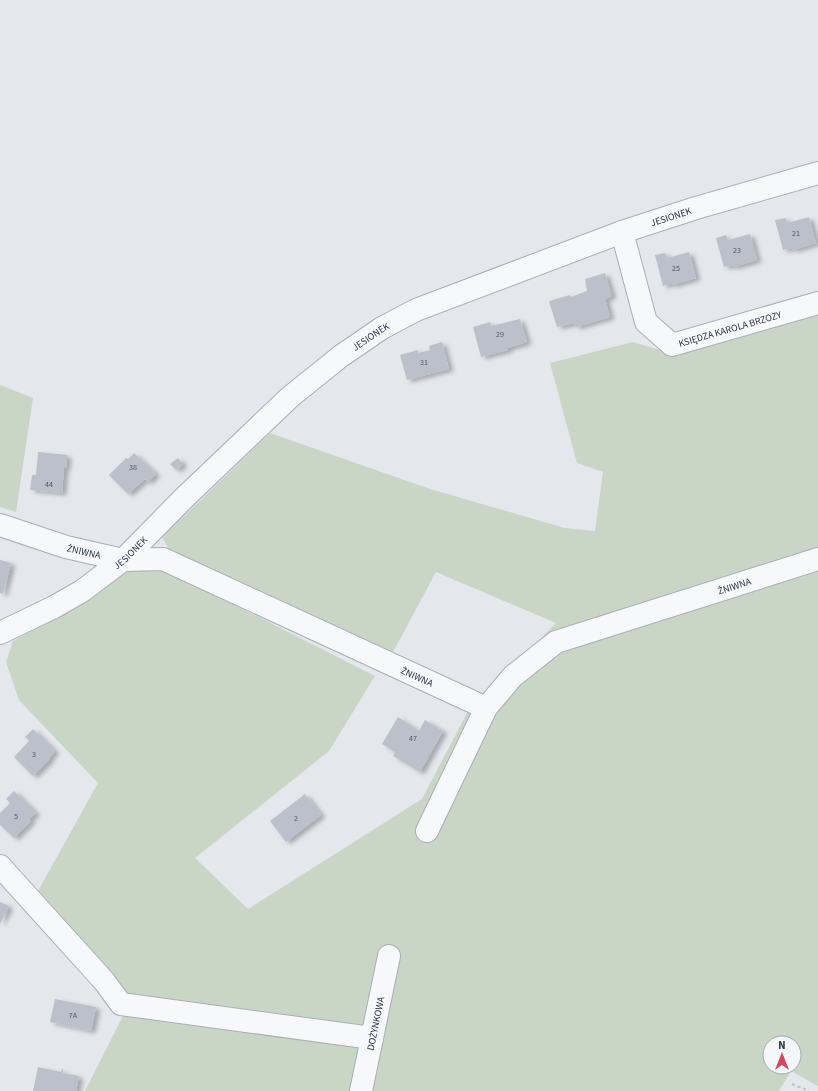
<svg xmlns="http://www.w3.org/2000/svg" width="818" height="1091" font-family="'Source Sans 3',sans-serif">
	<defs>
		<filter id="shadow"><feDropShadow dx="4.5" dy="2.5" stdDeviation="2" flood-color="#0004"/></filter>
	</defs>
	<rect width="100%" height="100%" fill="#e4e7ec"/>
	<g fill="#c9d6c5" fill-rule="evenodd">
		<path d="M818 314V1086L791 1071 779 1091H85L126 1010 117 982 38 891 98 783 19 700 6 662 13 641 94 597 130 568 164 569 375 676 329 751 195 858 248 909 422 799 467 713 556 623 436 572 392 654 170 551 162 537 270 433 430 489 565 528 595 531 603 472 577 463 550 363 633 342 673 354ZM770 1043H794V1067H770Z"/>
		<polygon points="0,385 33,398 16,512 0,507"/>
	</g>
	<g fill="#bbc0ca" filter="url(#shadow)">
		<polygon points="809,217 816,243 793,250 792,248 783,250 775,220 786,218 787,223"/>
		<polygon points="750,234 757,260 733,267 733,265 724,267 716,238 726,235 728,240"/>
		<polygon points="689,252 696,278 672,285 672,283 663,286 655,255 665,253 667,258"/>
		<polygon points="605,273 612,296 605,299 610,317 576,327 574,323 557,327 549,301 570,295 571,297 587,291 585,279"/>
		<polygon points="520,319 527,342 508,348 508,350 481,357 473,327 490,322 491,326"/>
		<polygon points="442,342 449,369 407,380 400,355 418,350 418,353 430,350 429,346"/>
		<polygon points="38,452 67,455 66,468 64,468 62,493 30,490 32,475 36,475"/>
		<polygon points="134,453 156,474 148,482 145,479 128,494 109,475 126,458 128,459"/>
		<polygon points="178,458 183,464 176,470 170,464"/>
		<polygon points="0,560 11,563 3,594 0,593"/>
		<polygon points="398,717 419,731 425,720 443,731 420,772 393,756 395,752 382,744"/>
		<polygon points="33,729 55,751 49,758 50,759 33,776 14,757 29,741 25,737"/>
		<polygon points="14,791 36,813 29,819 31,821 14,838 0,825 0,813 10,803 6,799"/>
		<polygon points="305,794 321,815 286,842 270,821"/>
		<polygon points="0,902 9,906 0,924"/>
		<polygon points="55,999 96,1007 91,1031 50,1022"/>
		<polygon points="38,1067 61,1072 62,1069 63,1069 63,1073 79,1076 76,1091 33,1091"/>
	</g>
	<g fill="none" stroke-linecap="round" stroke-linejoin="round">
		<defs>
			<g id="street">
				<path id="s1" d="M622 232 646 322 672 345 818 303"/>
				<path id="s2" d="M0 525 66 547 123 560 163 559 486 708"/>
				<path id="s3" d="M0 633 54 607 82 591 123 560 184 498 290 397 341 356 382 328 416 310 622 232 696 208 818 173"/>
				<path id="s4" d="M427 831 486 708 513 676 556 642 818 559"/>
				<polyline points="0,866 104,981 121,1004 372,1038"/>
				<path id="s5" d="M361 1091 389 956"/>
			</g>
		</defs>
		<use href="#street" stroke="#a9aeb7" stroke-width="24"/>
		<polyline stroke="#c2c5cb" stroke-width="2.5" stroke-dasharray="3 3" stroke-linecap="butt" points="792,1084 809,1091"/>
		<use href="#street" stroke="#f7f8fa" stroke-width="22"/>
	</g>
	<g text-anchor="middle" stroke-width="3" stroke-linejoin="round" paint-order="stroke">
		<g font-size="8" fill="#4f5766">
			<text x="796" y="236">21</text>
			<text x="737" y="253">23</text>
			<text x="676" y="271">25</text>
			<text x="500" y="337">29</text>
			<text x="424" y="365">31</text>
			<text x="133" y="470">38</text>
			<text x="49" y="487">44</text>
			<text x="413" y="741">47</text>
			<text x="34" y="757">3</text>
			<text x="16" y="819">5</text>
			<text x="296" y="821">2</text>
			<text x="73" y="1018">7A</text>
		</g>
		<g font-size="10" fill="#2b3445" stroke="#f4f6f9">
			<text dy="4" stroke="none"><textPath href="#s3" startOffset="802">JESIONEK</textPath></text>
			<text dy="4" stroke="none"><textPath href="#s1" startOffset="188">KSIĘDZA KAROLA BRZOZY</textPath></text>
			<text dy="4" stroke="none"><textPath href="#s3" startOffset="478">JESIONEK</textPath></text>
			<text dy="4" stroke="none"><textPath href="#s2" startOffset="88">ŻNIWNA</textPath></text>
			<text dy="4" stroke="none"><textPath href="#s3" startOffset="154">JESIONEK</textPath></text>
			<text dy="4" stroke="none"><textPath href="#s4" startOffset="420">ŻNIWNA</textPath></text>
			<text dy="4" stroke="none"><textPath href="#s2" startOffset="448">ŻNIWNA</textPath></text>
			<text dy="4" stroke="none"><textPath href="#s5" startOffset="69">DOŻYNKOWA</textPath></text>
		</g>
	</g>
	<g transform="translate(782 1055)"><circle r="19" fill="#f4f6f9" stroke="#a4a8b1"/>
	<path d="M0-3L7 15L0 10L-7 15Z" fill="#d1495b"/>
	<text y="-6" font-size="11" font-weight="bold" text-anchor="middle" fill="#2b3445">N</text>
	</g>
</svg>
